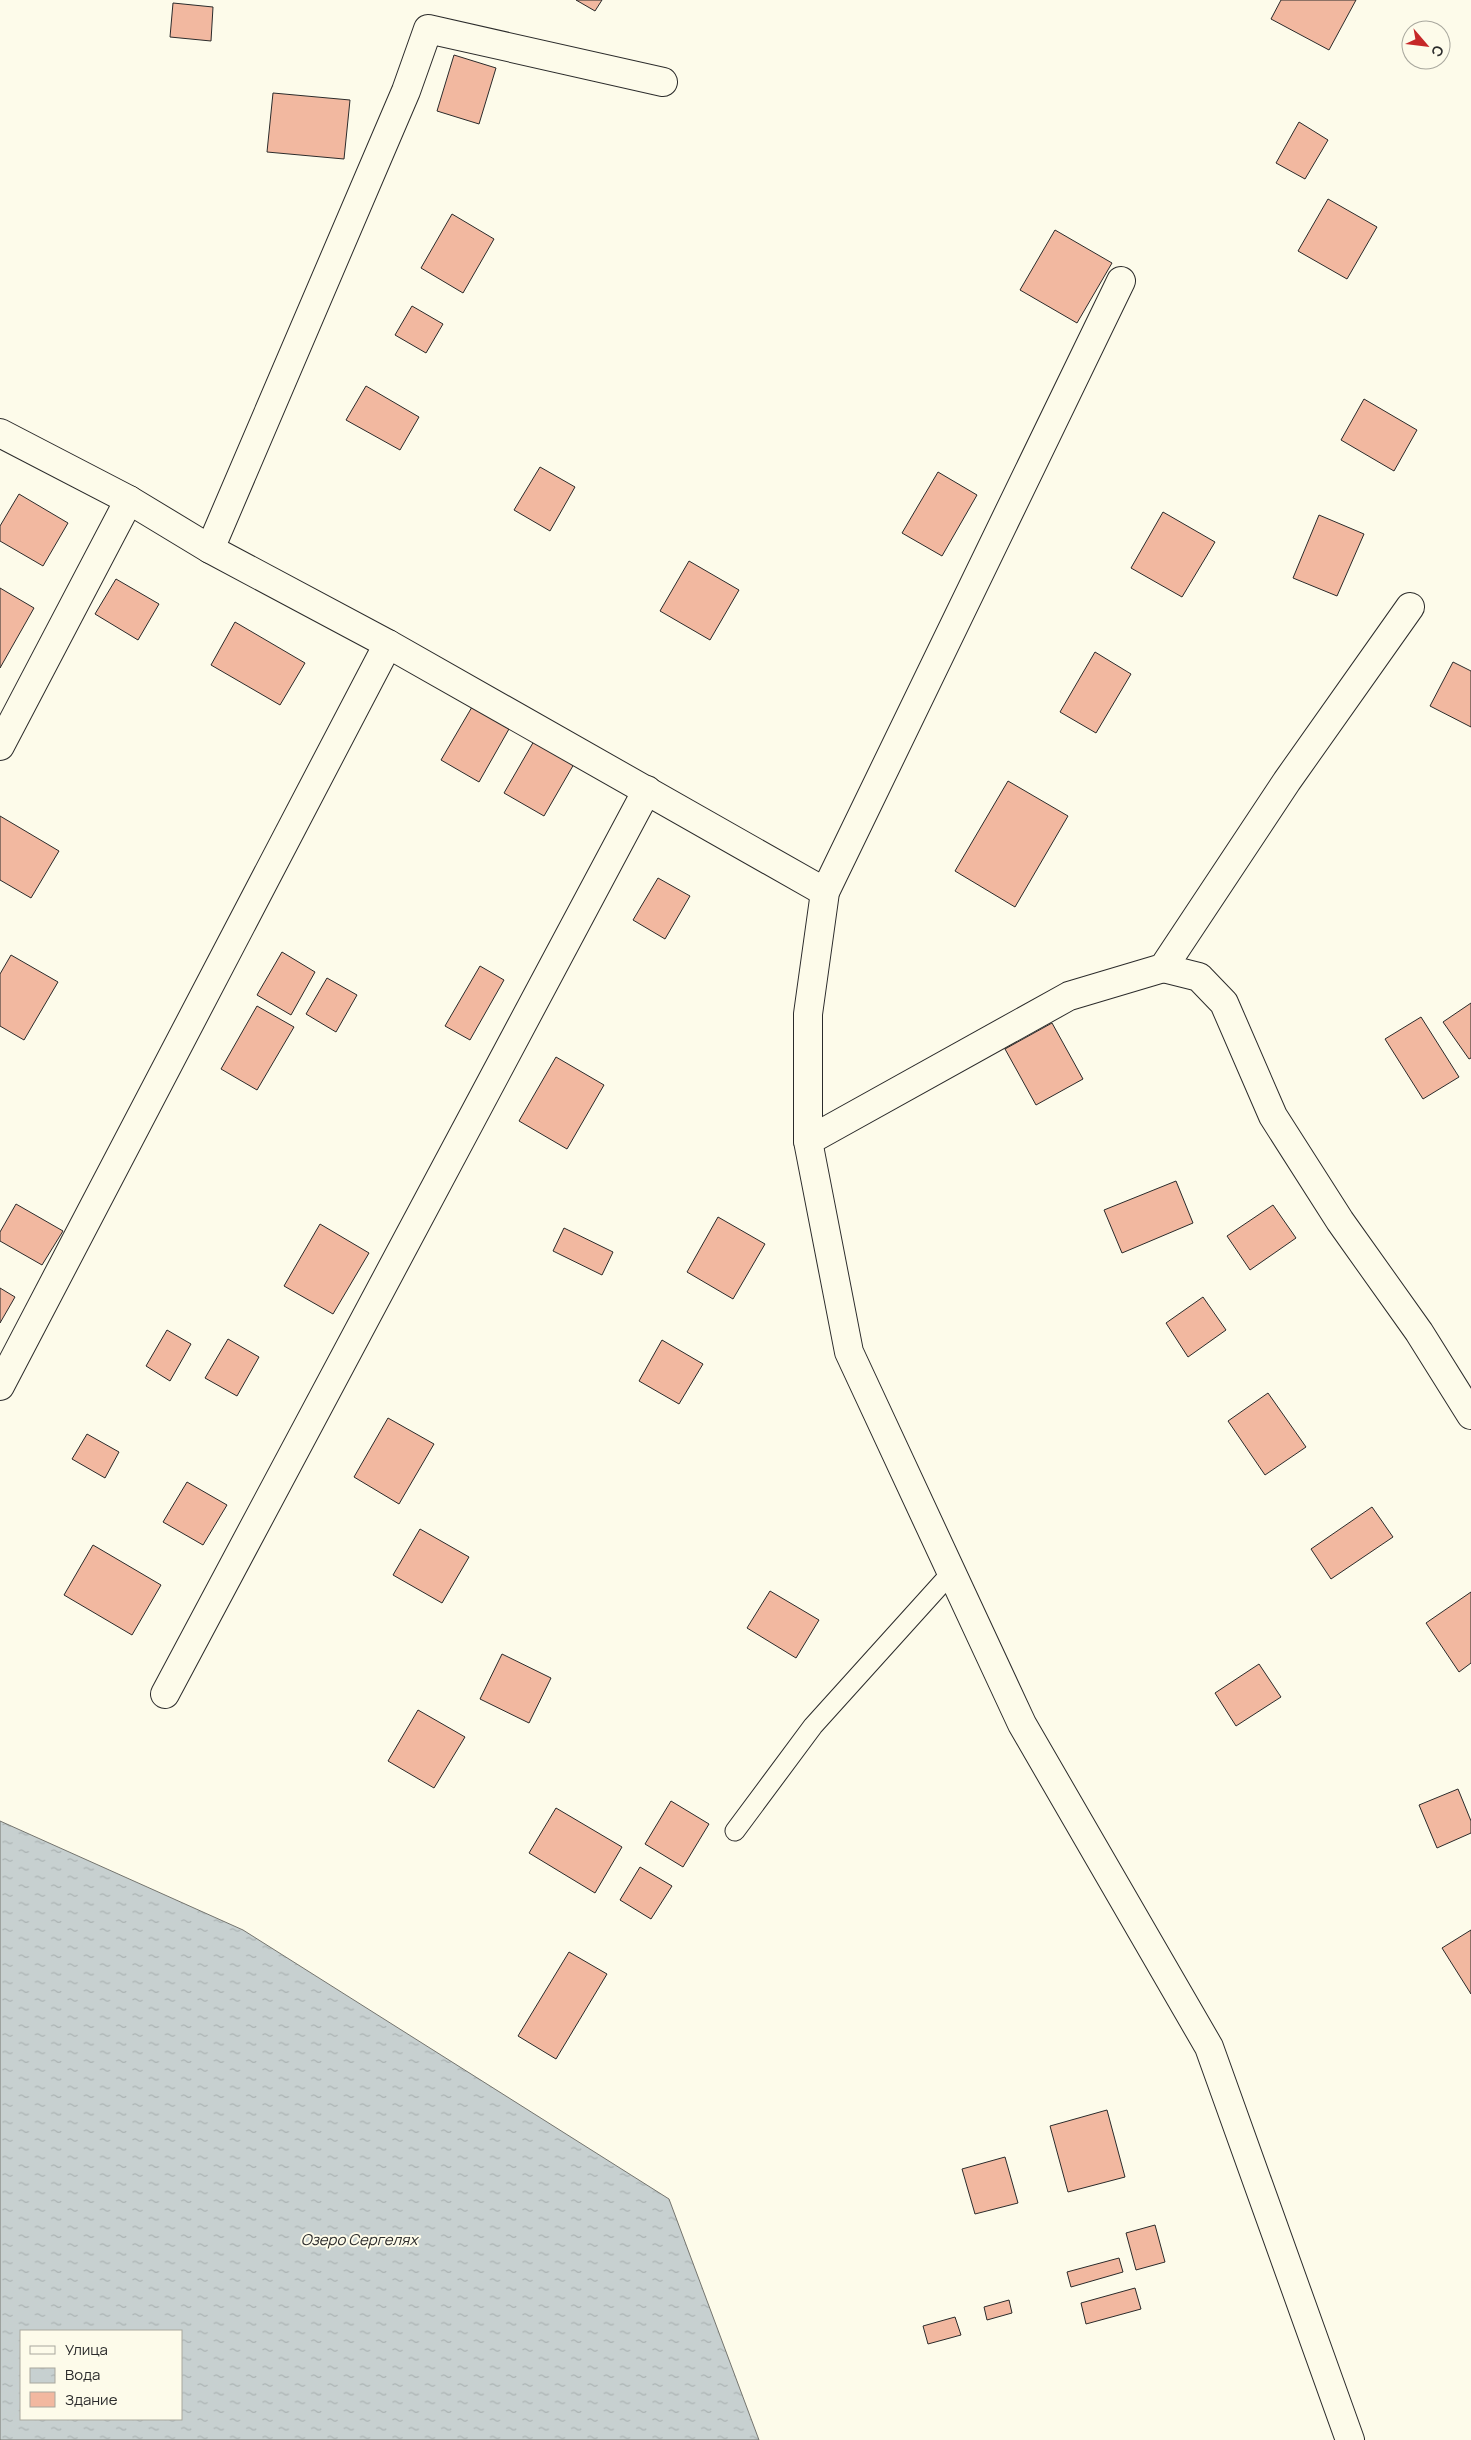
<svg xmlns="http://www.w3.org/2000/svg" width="1471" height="2440" font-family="Manrope,sans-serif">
	<defs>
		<pattern id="water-ripples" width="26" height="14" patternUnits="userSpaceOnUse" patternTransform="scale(1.25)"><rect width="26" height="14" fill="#c7d0d0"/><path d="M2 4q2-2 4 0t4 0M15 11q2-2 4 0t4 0" fill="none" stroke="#abb3b3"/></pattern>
	</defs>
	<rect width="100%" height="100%" fill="#fdfbea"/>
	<path fill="url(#water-ripples)" stroke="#74746e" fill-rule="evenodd" d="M0 1821 243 1930 669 2199 759 2440H0ZM21 2331H181V2419H21Z"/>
	<g fill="#f2b8a0" stroke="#2b2b2b">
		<polygon points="576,0 602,0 595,11"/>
		<polygon points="1281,0 1356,0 1329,50 1271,19"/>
		<polygon points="173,3 213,7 211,41 170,37"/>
		<polygon points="454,55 496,68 479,124 437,111"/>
		<polygon points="273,93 350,100 344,159 267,152"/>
		<polygon points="1299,122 1328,140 1305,179 1276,163"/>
		<polygon points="1328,199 1377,227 1347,279 1298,251"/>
		<polygon points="452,214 494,239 463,293 421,268"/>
		<polygon points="1055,230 1112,263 1077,323 1020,290"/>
		<polygon points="412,306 443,324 426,353 395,335"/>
		<polygon points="366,386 419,417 400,450 346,420"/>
		<polygon points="1364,399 1417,430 1394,471 1341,440"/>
		<polygon points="540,467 575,487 550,531 514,510"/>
		<polygon points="938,472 977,495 942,556 902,533"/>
		<polygon points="19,494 68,523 43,566 0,541 0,526"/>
		<polygon points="1163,512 1215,542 1182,597 1131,568"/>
		<polygon points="1319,515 1364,534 1337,596 1293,578"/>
		<polygon points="689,561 739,590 710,640 660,611"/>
		<polygon points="116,579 159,604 138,640 95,614"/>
		<polygon points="0,588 34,608 0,668"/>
		<polygon points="235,622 305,663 280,705 211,665"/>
		<polygon points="1095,652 1131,674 1096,733 1060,712"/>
		<polygon points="1453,662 1471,671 1471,727 1430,706"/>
		<polygon points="472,707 509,729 479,782 441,760"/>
		<polygon points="534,741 574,764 544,816 504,793"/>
		<polygon points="1008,781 1068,816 1015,907 955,871"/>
		<polygon points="0,816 59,851 31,898 0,880"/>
		<polygon points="658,878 690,896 665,939 633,920"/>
		<polygon points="282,952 315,972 291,1015 257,995"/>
		<polygon points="11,955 58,982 24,1040 0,1026 0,974"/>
		<polygon points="480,966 504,980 470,1040 445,1026"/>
		<polygon points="327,978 357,995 336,1032 306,1014"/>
		<polygon points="1471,1003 1471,1058 1469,1059 1443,1022"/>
		<polygon points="257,1006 294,1027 257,1090 221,1069"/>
		<polygon points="1421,1017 1459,1077 1423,1099 1385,1039"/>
		<polygon points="1052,1023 1083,1079 1036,1105 1005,1049"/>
		<polygon points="556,1057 604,1085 567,1149 519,1121"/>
		<polygon points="1176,1181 1193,1223 1122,1253 1104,1210"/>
		<polygon points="16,1204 63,1231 42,1265 0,1241 0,1232"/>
		<polygon points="1273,1205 1296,1238 1250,1270 1227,1236"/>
		<polygon points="718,1217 765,1244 733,1299 687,1272"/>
		<polygon points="320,1224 369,1253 333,1314 284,1286"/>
		<polygon points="564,1228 613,1252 602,1275 553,1251"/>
		<polygon points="0,1288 15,1297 0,1323"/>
		<polygon points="1203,1297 1226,1330 1188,1357 1166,1323"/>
		<polygon points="167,1330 191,1344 170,1381 146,1366"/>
		<polygon points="228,1339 259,1357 237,1396 205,1378"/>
		<polygon points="662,1340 703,1364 679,1404 639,1381"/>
		<polygon points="1268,1393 1306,1447 1265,1475 1228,1421"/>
		<polygon points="388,1418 434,1444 399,1504 354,1477"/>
		<polygon points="87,1434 119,1452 105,1478 72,1459"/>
		<polygon points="187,1482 227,1505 203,1545 163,1522"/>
		<polygon points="1372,1507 1393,1537 1331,1579 1311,1549"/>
		<polygon points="420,1529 469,1557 442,1603 393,1575"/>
		<polygon points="93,1545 161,1585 132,1635 64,1595"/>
		<polygon points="770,1591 819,1620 796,1658 747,1628"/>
		<polygon points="1471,1592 1471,1663 1459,1672 1426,1623"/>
		<polygon points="502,1654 551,1678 529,1723 480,1699"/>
		<polygon points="1259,1664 1281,1697 1236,1726 1215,1693"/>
		<polygon points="418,1710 465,1737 434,1788 388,1761"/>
		<polygon points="1458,1789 1471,1821 1471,1833 1437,1848 1419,1805"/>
		<polygon points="671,1801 709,1824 683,1867 645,1844"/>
		<polygon points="556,1808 622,1847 595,1893 529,1853"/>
		<polygon points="640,1867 672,1886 651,1919 620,1900"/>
		<polygon points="1471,1930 1471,1994 1442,1948"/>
		<polygon points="569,1952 607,1974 556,2059 518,2036"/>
		<polygon points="1107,2110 1125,2177 1068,2192 1050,2126"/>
		<polygon points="1005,2157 1018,2203 975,2214 962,2169"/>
		<polygon points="1155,2225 1165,2262 1136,2270 1126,2233"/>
		<polygon points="1119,2258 1123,2272 1071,2287 1067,2272"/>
		<polygon points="1135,2288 1141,2309 1086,2324 1081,2303"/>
		<polygon points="1009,2300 1012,2313 987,2320 984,2307"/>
		<polygon points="955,2317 961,2335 928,2344 923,2326"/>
	</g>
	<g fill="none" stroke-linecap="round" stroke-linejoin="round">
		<defs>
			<polyline id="lane" points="735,1831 813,1726 952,1572"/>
			<g id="street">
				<polyline points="1121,281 825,892 808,1014 808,1141 849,1352 1022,1724 1209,2047 1350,2440"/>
				<polyline points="0,433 129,500 210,549 388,644 825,892"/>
				<polyline points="210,549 406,91 428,29 663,82"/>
				<polyline points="0,746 129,500"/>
				<polyline points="1163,968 1199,977 1224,1003 1273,1116 1340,1221 1419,1332 1471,1415"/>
				<polyline points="808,1141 1069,996 1163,968 1287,781 1410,607"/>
				<polyline points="0,1386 388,644"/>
				<polyline points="165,1694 647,790"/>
			</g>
		</defs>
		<use href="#lane" stroke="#2b2b2b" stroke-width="21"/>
		<use href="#street" stroke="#2b2b2b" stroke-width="30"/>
		<use href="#lane" stroke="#fdfbea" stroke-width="19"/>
		<use href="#street" stroke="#fdfbea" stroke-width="28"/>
	</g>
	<g text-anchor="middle" stroke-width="4" stroke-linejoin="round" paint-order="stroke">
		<g font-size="15" font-style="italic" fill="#2b2b2b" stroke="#fdfbea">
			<text x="359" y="2245">Озеро Сергелях</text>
		</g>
	</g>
	<rect x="20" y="2330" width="162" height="90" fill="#fdfbea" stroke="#a9a89e"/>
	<rect x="30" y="2346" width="25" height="8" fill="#fdfbea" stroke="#a9a89e"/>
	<text x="65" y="2355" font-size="15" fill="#2b2b2b">Улица</text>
	<rect x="30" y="2368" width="25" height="15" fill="url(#water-ripples)" stroke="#a9a89e"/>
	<text x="65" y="2380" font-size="15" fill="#2b2b2b">Вода</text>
	<rect x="30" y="2392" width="25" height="15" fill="#f2b8a0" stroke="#a9a89e"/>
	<text x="65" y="2405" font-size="15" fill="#2b2b2b">Здание</text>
	<g transform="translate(1426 45) rotate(118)"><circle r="24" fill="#fdfbea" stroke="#a9a89e"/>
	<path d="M0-4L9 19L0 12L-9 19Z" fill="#c62828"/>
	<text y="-8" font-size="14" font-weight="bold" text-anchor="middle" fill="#2b2b2b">С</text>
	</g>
</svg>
